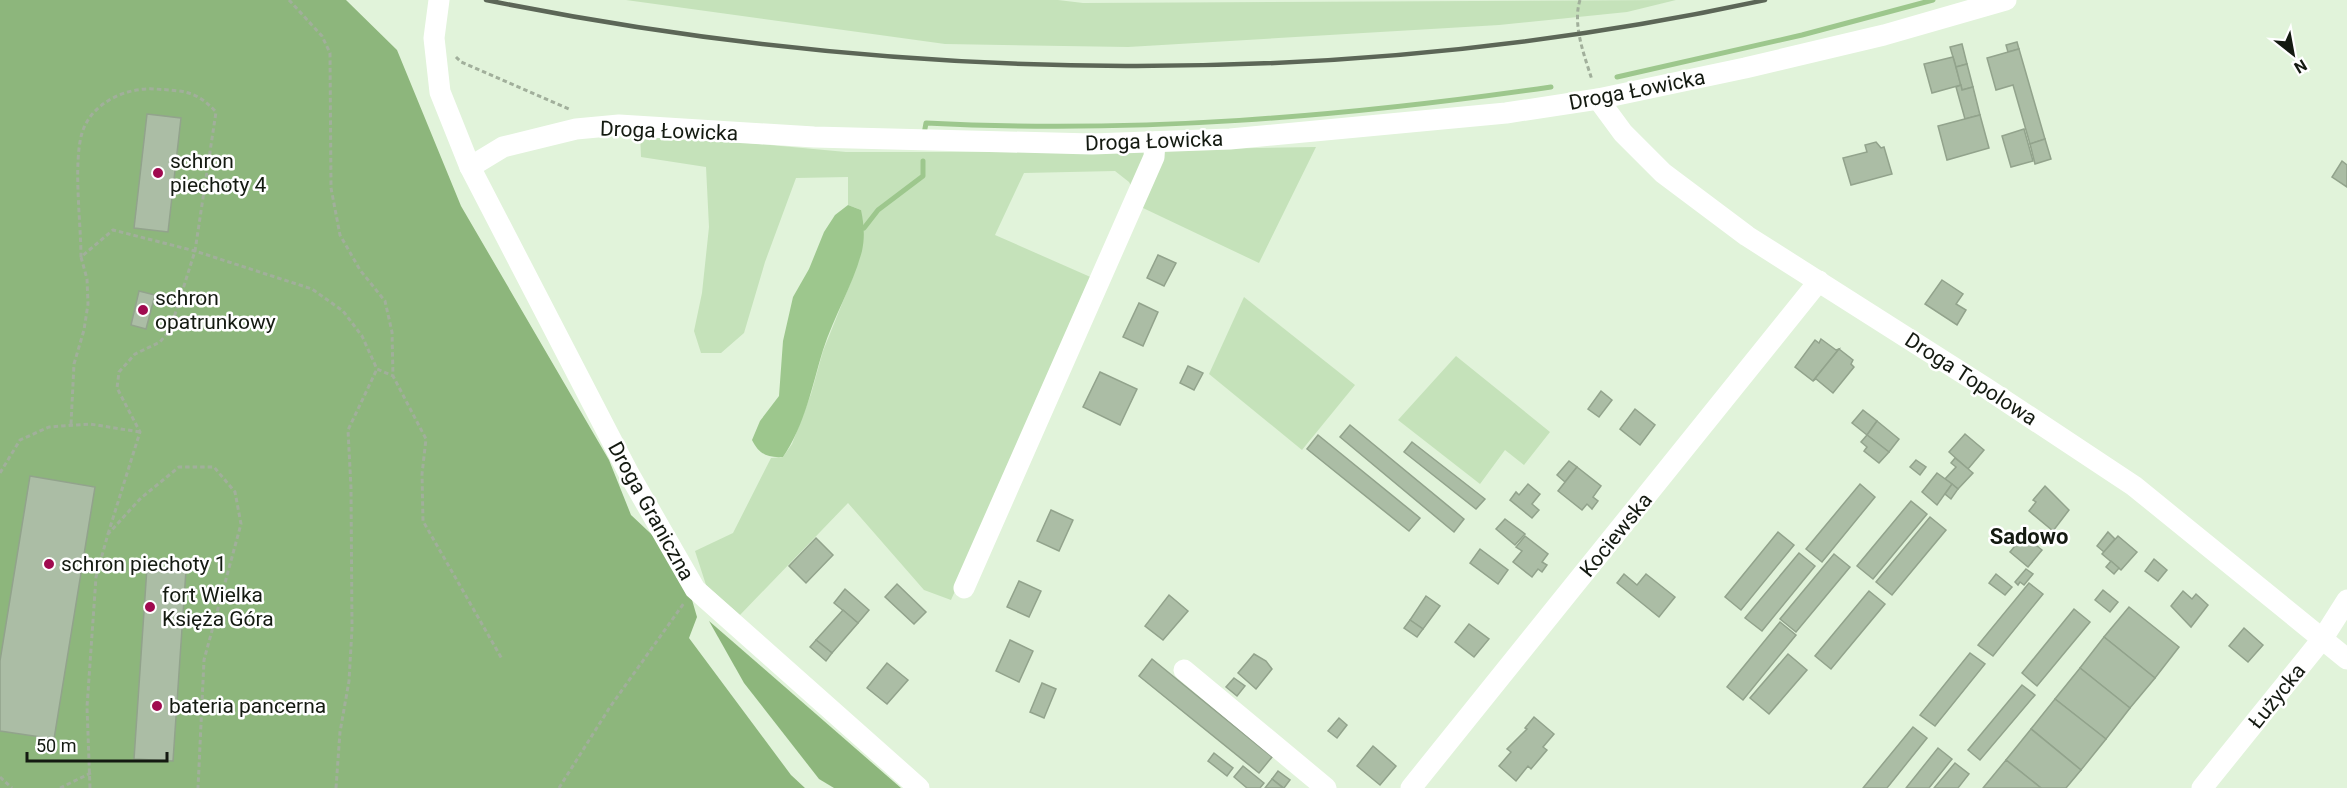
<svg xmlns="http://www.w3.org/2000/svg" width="2347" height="788" font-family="Roboto,sans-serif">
	<rect width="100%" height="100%" fill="#e1f3da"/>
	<g fill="#c5e2ba">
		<polygon points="626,0 1058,0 1083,3 1676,0 1627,12 1499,25 1128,47 945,44"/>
		<polygon points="640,133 846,152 1037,152 1316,147 1259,263 1143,208 1129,182 1115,171 1024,173 995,235 1095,279 951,600 924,590 848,503 740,615 706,585 695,551 733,533 771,458 783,457 792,444 811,394 823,351 854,274 861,210 848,205 848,177 796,178 765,262 744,333 721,353 701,353 694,331 702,293 709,227 706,167 641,157"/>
		<polygon points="1244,297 1355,385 1302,450 1209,374"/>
		<polygon points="1456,356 1550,432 1524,465 1505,450 1480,484 1398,420"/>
	</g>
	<g fill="#8db67c">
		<polygon points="0,0 346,0 397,50 461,206 609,460 631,515 681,562 697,617 689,638 791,775 805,788 0,788"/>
		<polygon points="709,621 901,788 834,788 819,779 744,683"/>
	</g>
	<path fill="#9dc78d" d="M848 205 861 210C864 224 865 237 862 251 853 285 834 316 823 350 812 386 805 425 783 457 767 458 759 454 752 440L760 421 779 396 783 341 793 297 809 269 824 232 835 215Z"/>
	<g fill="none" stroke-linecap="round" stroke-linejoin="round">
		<g stroke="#9dc78d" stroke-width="5">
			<polyline points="1617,77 1802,35 1933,0"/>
			<path d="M924 134 926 123C1136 134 1343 117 1551 87"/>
			<polyline points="864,228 878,210 923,176 923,161"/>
		</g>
	</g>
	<g fill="#abbda5" stroke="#92a38c" stroke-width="1.5">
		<polygon points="2017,42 2019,49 2008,52 2006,45"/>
		<polygon points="1962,44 1967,64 1956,67 1950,47"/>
		<polygon points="2019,49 2045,139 2030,144 2013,85 1996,90 1987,58"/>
		<polygon points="1953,57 1961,85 1932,93 1924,64"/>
		<polygon points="1967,64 1973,87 1962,90 1956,67"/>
		<polygon points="1961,85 1962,90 1973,87 1980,115 1965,119 1956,87"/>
		<polygon points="147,114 181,118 168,232 134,228"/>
		<polygon points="1980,115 1989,148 1947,160 1938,126"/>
		<polygon points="2024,129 2033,161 2011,167 2002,136"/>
		<polygon points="2045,139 2051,159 2035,164 2030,144"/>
		<polygon points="1876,142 1881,148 1884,147 1892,174 1851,185 1843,158 1867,152 1865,145"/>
		<polygon points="2342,161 2347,165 2347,187 2332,177"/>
		<polygon points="1158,255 1176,263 1164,286 1147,278"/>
		<polygon points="1942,280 1963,294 1956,304 1966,310 1957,325 1925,304"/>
		<polygon points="139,291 155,295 146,329 131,325"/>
		<polygon points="1139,303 1158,312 1143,346 1123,337"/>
		<polygon points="1821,339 1836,350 1839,349 1813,381 1795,367 1815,340 1819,343"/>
		<polygon points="1839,349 1853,360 1851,364 1854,367 1833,393 1816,379 1813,381"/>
		<polygon points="1188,366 1203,373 1194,390 1180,383"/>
		<polygon points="1100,372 1137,389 1120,425 1083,407"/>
		<polygon points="1601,391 1612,400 1599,417 1588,409"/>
		<polygon points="1635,409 1655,425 1640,445 1620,429"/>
		<polygon points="1863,410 1877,421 1867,435 1852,423"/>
		<polygon points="1877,421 1899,439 1889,452 1867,435"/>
		<polygon points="1350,425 1464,519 1454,532 1340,437"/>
		<polygon points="1965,434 1984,450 1968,469 1949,452"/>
		<polygon points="1318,435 1420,518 1409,531 1307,449"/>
		<polygon points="1867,435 1889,452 1879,463 1864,451 1867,447 1861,442"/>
		<polygon points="1412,442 1485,499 1476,509 1404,452"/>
		<polygon points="1955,458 1973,473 1958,489 1945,479 1956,467 1951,463"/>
		<polygon points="1916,460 1926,467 1920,475 1910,467"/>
		<polygon points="1569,461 1577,467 1565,482 1557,475"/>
		<polygon points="1577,467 1601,486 1593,497 1598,501 1592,509 1587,504 1582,510 1558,491"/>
		<polygon points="1937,473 1952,484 1937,505 1922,492"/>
		<polygon points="30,476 95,487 54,739 0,731 0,661"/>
		<polygon points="1528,484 1540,494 1532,504 1539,510 1532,518 1510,500 1516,492 1519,495"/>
		<polygon points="1860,484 1875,497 1822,562 1806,549"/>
		<polygon points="1952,484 1958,489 1951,499 1945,494"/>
		<polygon points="2045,486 2069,510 2053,531 2029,511 2036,502 2033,500"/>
		<polygon points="1911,501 1927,514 1873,579 1857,566"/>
		<polygon points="1051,510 1073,520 1059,551 1037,541"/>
		<polygon points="1930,517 1946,530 1892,595 1876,582"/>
		<polygon points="1505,519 1525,534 1515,545 1496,529"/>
		<polygon points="1778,532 1794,545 1741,610 1725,597"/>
		<polygon points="2108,532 2115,539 2104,552 2097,546"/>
		<polygon points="2024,535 2042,550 2028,567 2010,552"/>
		<polygon points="1525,536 1548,554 1542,562 1547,565 1542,572 1538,569 1532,577 1513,562 1522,551 1516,547"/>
		<polygon points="2118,536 2137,552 2121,570 2102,554"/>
		<polygon points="816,538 833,555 806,583 789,566"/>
		<polygon points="1480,549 1508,570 1498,584 1470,563"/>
		<polygon points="1799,553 1815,566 1762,631 1745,618"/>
		<polygon points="1834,554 1850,567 1796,632 1780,619"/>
		<polygon points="2154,559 2167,570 2158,581 2145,571"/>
		<polygon points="2111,561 2119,568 2114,574 2106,567"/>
		<polygon points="147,567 186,570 173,761 134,759"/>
		<polygon points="2026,569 2033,574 2024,585 2020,582 2018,585 2015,582"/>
		<polygon points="1624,574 1637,585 1646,574 1675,597 1659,617 1617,583"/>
		<polygon points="1996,574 2012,587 2005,595 1989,583"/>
		<polygon points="1019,581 1041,591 1029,617 1007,607"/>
		<polygon points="2029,583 2043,594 1993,656 1978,645"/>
		<polygon points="897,584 926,612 914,624 885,597"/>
		<polygon points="845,589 869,610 858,623 834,603"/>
		<polygon points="2103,590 2118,602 2110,612 2095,600"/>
		<polygon points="1869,591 1885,604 1831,669 1815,656"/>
		<polygon points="2183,591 2192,599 2196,594 2208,605 2191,627 2171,606"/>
		<polygon points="1169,595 1188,611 1163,640 1145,626"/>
		<polygon points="1426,596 1440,606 1423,629 1410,620"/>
		<polygon points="2129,607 2179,647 2155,678 2104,637"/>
		<polygon points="2074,609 2090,622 2037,686 2022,673"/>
		<polygon points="843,610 858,623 832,653 816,640"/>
		<polygon points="1410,620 1423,629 1417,637 1404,628"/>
		<polygon points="1780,622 1796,635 1743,700 1727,687"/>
		<polygon points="1469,624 1489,639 1474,657 1455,642"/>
		<polygon points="2244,628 2263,645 2248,662 2229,646"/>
		<polygon points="2104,637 2155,678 2130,708 2080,668"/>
		<polygon points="816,640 832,653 826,661 810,647"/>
		<polygon points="1010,640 1033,651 1019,682 996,671"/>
		<polygon points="1970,653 1985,664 1935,726 1920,715"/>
		<polygon points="1254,654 1266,661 1272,669 1256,689 1238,673"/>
		<polygon points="1788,654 1807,670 1769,714 1750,698"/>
		<polygon points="1152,659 1272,757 1259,773 1139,676"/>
		<polygon points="887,663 908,680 887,704 867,688"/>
		<polygon points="2080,668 2130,708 2106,739 2055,699"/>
		<polygon points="1234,678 1245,686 1237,696 1226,687"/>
		<polygon points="1042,683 1056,689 1044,718 1030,712"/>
		<polygon points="2022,685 2035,695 1980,760 1968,750"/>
		<polygon points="2055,699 2106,739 2081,770 2031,729"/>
		<polygon points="1534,717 1554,734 1543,747 1547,750 1531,769 1528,766 1516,781 1499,766 1511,752 1507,749 1527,729 1525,728"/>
		<polygon points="1339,718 1347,725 1337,738 1328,731"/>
		<polygon points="1913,727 1927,738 1887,788 1863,788"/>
		<polygon points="2031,729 2081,770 2066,788 2041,788 2006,760"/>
		<polygon points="1373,746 1396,766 1380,785 1357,766"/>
		<polygon points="1938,748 1952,759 1929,788 1906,788"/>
		<polygon points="1214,753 1233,768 1227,776 1208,761"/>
		<polygon points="2006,760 2041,788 1983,788"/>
		<polygon points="1955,763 1969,774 1958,788 1934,788"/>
		<polygon points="1243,766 1264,783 1260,788 1247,788 1234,777"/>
		<polygon points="1278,771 1290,780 1284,788 1272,779"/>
		<polygon points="1272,779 1283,788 1265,788"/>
	</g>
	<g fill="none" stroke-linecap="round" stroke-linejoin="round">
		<g stroke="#a1af9b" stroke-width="3" stroke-dasharray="4.5 3" stroke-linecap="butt">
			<polyline points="289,0 322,36 330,53 331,188 340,235 360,270 385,301 392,332 393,376 426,439 422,474 423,521 502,659"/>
			<path d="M1580 0C1572 25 1585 57 1592 80"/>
			<polyline points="456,57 461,62 569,109"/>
			<polyline points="71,424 74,364 84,330 88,304 87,279 81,257"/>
			<polyline points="0,473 20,440 49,427 90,424 140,432"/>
			<path d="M108 534 140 432 117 388 119 372 135 354 160 342 170 330 195 251 216 112C196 90 183 91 155 89 126 87 91 103 82 133 73 164 81 223 81 257L113 230 195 251 312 289 343 311 362 336 377 369 393 376"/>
			<polyline points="0,777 12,788"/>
			<polyline points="60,788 91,773"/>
			<polyline points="90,788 87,707 96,577 108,534 141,498 179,467 214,467 235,492 241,524 204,660 198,788"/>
			<polyline points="336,788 340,732 349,681 352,629 351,488 348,430 377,369"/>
			<polyline points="559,788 610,707 684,603"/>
		</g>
		<g stroke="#fff" stroke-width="21">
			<polyline points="439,0 434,38 440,92 470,167 629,474 695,589 919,788"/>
			<polyline points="1598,99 1623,133 1663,173 1747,236 1986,388 2134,486 2347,659"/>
			<polyline points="470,167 503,147 576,129 619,125 814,137 1092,144 1230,139 1506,113 1598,99 1745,68 1884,35 2006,0"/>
			<polyline points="964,588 1154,157 1155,142"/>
			<polyline points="1184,670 1326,788"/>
			<polyline points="1411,788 1819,281"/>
			<polyline points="2202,788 2323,638 2347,600"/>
		</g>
		<path stroke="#5c6657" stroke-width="4.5" d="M486 0C907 85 1344 91 1765 0"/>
	</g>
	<g fill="#a00a4f" stroke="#fff" stroke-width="2">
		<circle cx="158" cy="173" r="6"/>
		<circle cx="143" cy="310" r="6"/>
		<circle cx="49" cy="564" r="6"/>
		<circle cx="150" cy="607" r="6"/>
		<circle cx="157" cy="706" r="6"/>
	</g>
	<g text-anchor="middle" stroke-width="5" stroke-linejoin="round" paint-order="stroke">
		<g font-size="21" fill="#141a11" stroke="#fff">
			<text transform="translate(1637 90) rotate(-11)" y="7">Droga Łowicka</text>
			<text transform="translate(669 131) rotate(2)" y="7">Droga Łowicka</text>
			<text transform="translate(1154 141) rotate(-2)" y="7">Droga Łowicka</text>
			<text transform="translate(1971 379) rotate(33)" y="7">Droga Topolowa</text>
			<text transform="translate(651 511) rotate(61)" y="7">Droga Graniczna</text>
			<text transform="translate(1616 535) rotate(-51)" y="7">Kociewska</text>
			<text transform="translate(2277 696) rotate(-51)" y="7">Łużycka</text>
		</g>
		<g font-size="21" fill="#141a11" stroke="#fff" text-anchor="start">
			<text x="170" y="168">schron<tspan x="170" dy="24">piechoty 4</tspan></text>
			<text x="155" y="305">schron<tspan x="155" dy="24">opatrunkowy</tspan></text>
			<text x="61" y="571">schron piechoty 1</text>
			<text x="162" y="602">fort Wielka<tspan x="162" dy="24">Księża Góra</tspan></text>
			<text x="169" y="713">bateria pancerna</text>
		</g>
		<g font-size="22" font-weight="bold" fill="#141a11" stroke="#fff">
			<text x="2029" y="544">Sadowo</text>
		</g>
	</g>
	<g transform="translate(2293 54) rotate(149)" stroke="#ffffff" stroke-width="4.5" paint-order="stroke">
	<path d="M0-4.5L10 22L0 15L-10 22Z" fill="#141a11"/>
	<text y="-9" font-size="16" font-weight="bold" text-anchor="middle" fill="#141a11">N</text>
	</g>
	<path d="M27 752v9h140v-9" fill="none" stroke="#141a11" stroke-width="3"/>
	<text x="36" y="752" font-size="18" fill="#141a11" stroke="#ffffff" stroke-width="4.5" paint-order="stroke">50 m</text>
</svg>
